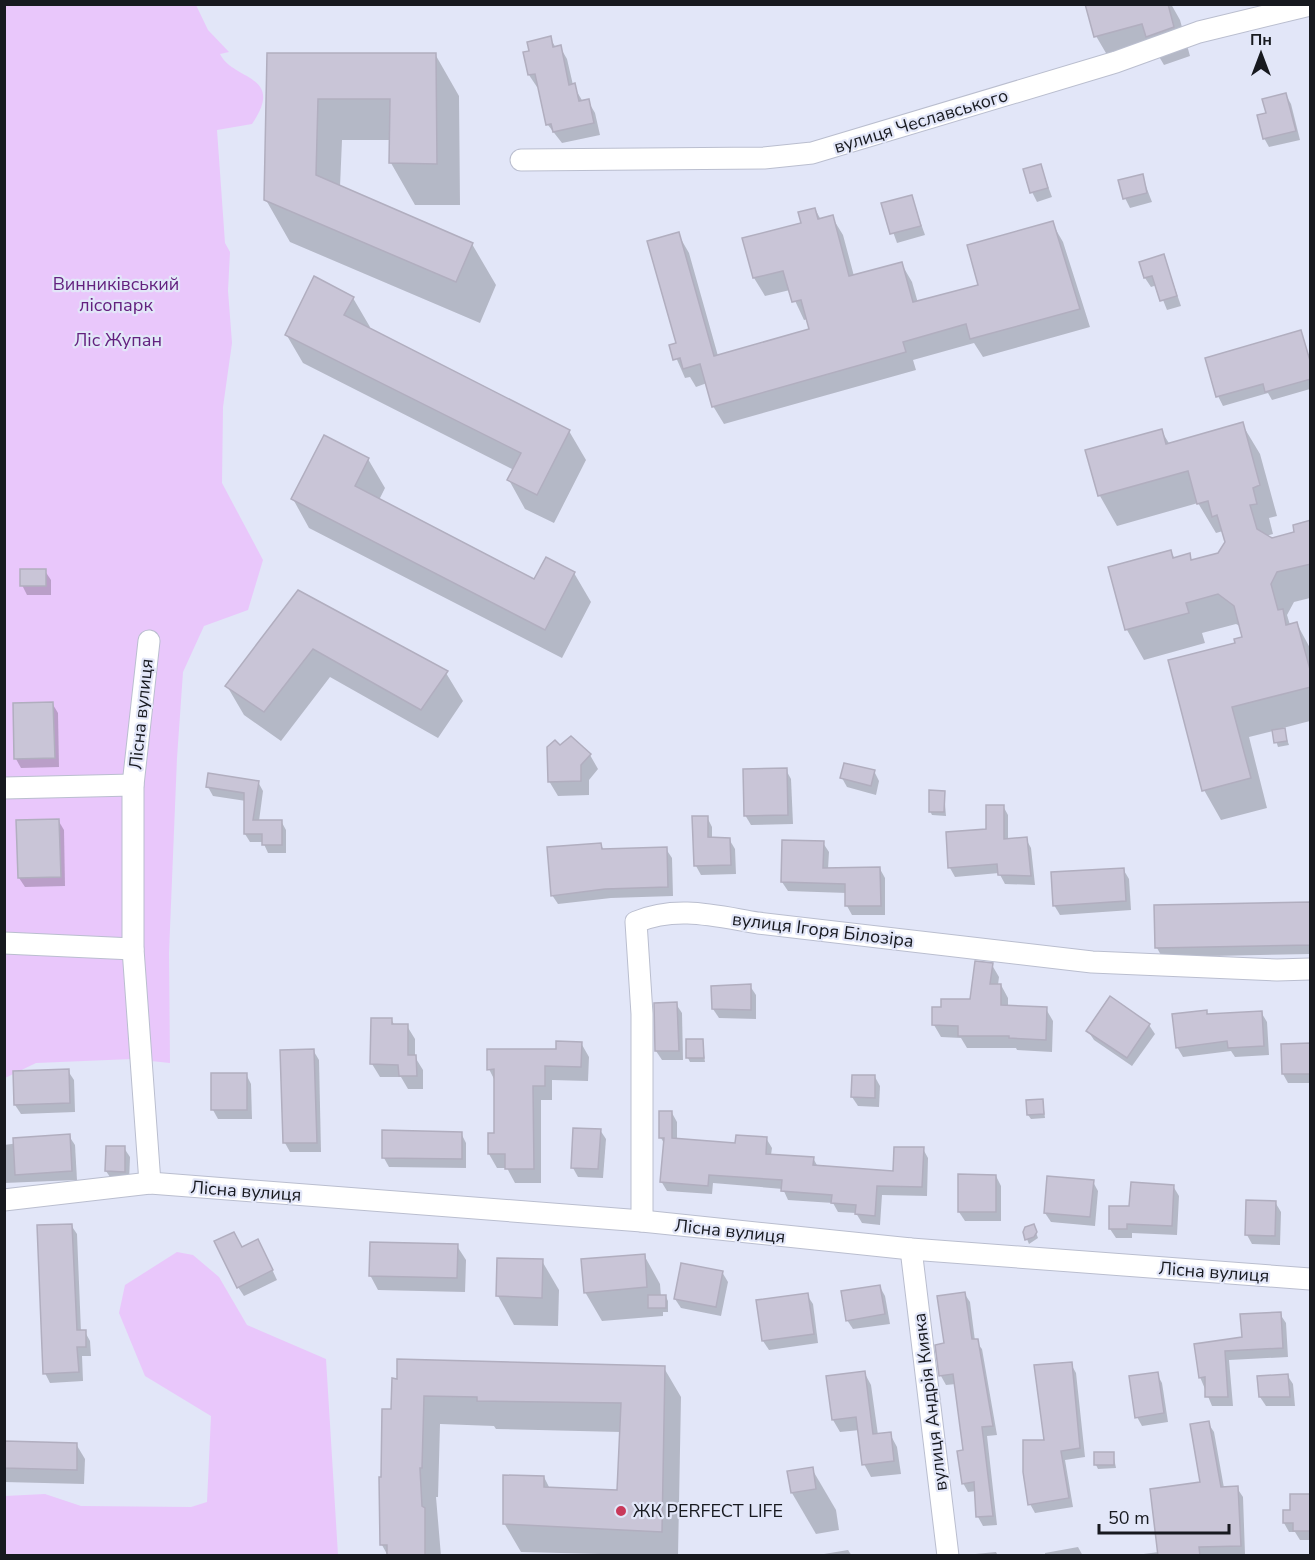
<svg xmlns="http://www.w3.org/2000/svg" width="1315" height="1560" font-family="'Nunito Sans',sans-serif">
	<rect width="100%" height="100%" fill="#e2e6f8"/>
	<g fill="#e9c7fb">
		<path d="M5 5H196L208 30 229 52 220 54C233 81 286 74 252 124L217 130 225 243 230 252 228 291 232 343 223 407 222 483 263 560 248 610 204 626 183 672 177 758 169 953 170 1063 132 1059 36 1063 5 1078Z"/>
		<polygon points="177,1252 193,1255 219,1277 247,1325 326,1359 338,1555 5,1555 5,1496 45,1494 81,1506 191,1507 207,1502 211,1416 145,1376 119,1313 125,1285"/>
	</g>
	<g fill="#0003">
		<polygon points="1087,4 1171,4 1180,20 1190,56 1164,65 1157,53 1113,65 1096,36"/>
		<polygon points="550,38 556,48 560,47 567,59 573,85 583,102 588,101 595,113 600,135 562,143 548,125 540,86 537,87 529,75 531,52"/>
		<polygon points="269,54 435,54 459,96 460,205 415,205 391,163 391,140 342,140 340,187 472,244 496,285 480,323 290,242 266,200"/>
		<polygon points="1286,95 1291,104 1300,140 1269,147 1264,138 1267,114"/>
		<polygon points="1040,165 1052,197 1037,202 1032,192"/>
		<polygon points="1142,176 1152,202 1130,208 1125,198"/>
		<polygon points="911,196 925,235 897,243 883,204"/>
		<polygon points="815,209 821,220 832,217 843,235 854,276 901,263 912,282 918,303 980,286 1052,223 1063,242 1090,327 983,357 974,343 913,360 916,370 724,424 713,406 707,383 696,387 690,377 685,378 671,346 678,344 678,234 689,253 718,356 811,330 808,319 804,320 790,290 765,296 754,278 744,239 803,224"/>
		<polygon points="1164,256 1181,306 1167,310 1157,285 1151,287 1145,278 1141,263"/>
		<polygon points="353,298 370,327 368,330 569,431 586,460 554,523 525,509 509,480 514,470 303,363 286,334"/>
		<polygon points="1300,332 1310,359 1310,389 1272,400 1268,393 1223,406 1218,396"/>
		<polygon points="1242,424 1260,454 1277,516 1269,518 1273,534 1266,536 1272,539 1296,533 1310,522 1310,598 1294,602 1287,615 1290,625 1297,624 1310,648 1310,721 1283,728 1289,745 1278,747 1273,731 1249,737 1267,808 1221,820 1204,790 1236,644 1243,638 1240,626 1236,624 1202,633 1205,643 1144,660 1127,630 1110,568 1171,552 1175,559 1189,555 1193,562 1219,555 1226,542 1223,531 1216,533 1198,503 1117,526 1100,496 1087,451 1161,430 1170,445"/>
		<polygon points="368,459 385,488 379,500 535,581 574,573 591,602 562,658 309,528 293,499"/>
		<polygon points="45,571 51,580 51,595 27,595 22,585"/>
		<polygon points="299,592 446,673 463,701 438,738 330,677 281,741 244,715 227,686"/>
		<polygon points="52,703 58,713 59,767 21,768 16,759"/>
		<polygon points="590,755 598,769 589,780 589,795 558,796 549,781"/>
		<polygon points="786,770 791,779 793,824 751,825 745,815"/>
		<polygon points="874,771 879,781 876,795 847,787 842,778"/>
		<polygon points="258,782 263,791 259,821 281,821 286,830 286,853 268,853 263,842 250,842 245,834 246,801 213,796 208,787"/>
		<polygon points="944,792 946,816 932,815 930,811"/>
		<polygon points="1003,806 1008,815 1008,840 1026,839 1031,848 1035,885 1005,884 999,873 955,877 950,868 987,831"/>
		<polygon points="707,817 712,827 712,839 729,839 735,849 736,874 701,875 696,866"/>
		<polygon points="58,820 64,830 65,886 25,887 19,878"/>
		<polygon points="823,843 829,852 828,869 880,869 885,878 885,915 852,915 847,906 847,893 788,891 782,882"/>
		<polygon points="600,844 604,850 666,849 672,858 673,896 611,898 558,904 552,895"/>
		<polygon points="1123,869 1129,879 1131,910 1060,915 1054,905"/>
		<polygon points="1310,904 1310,954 1162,957 1157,948 1156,907"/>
		<polygon points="992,965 999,977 998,985 1001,985 1008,998 1008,1007 1046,1009 1053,1021 1052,1052 1017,1050 1016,1048 967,1048 961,1038 941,1037 934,1025 972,1000"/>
		<polygon points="750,986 756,995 756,1019 719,1018 713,1009"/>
		<polygon points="676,1004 682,1013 683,1060 662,1060 656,1051"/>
		<polygon points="1206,1011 1208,1015 1261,1012 1267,1022 1269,1055 1235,1057 1231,1051 1183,1057 1177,1047"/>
		<polygon points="391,1019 395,1026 407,1026 415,1039 415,1057 423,1070 423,1089 408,1089 401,1077 380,1077 372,1064"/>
		<polygon points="1149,1025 1155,1034 1132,1066 1094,1040 1088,1031"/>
		<polygon points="702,1041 705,1062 690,1062 688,1058"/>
		<polygon points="581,1043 589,1057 588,1081 552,1080 552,1100 541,1100 541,1183 515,1183 507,1168 497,1168 489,1154 495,1134 495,1081 489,1069"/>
		<polygon points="1310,1045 1310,1083 1288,1083 1283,1074"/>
		<polygon points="313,1050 319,1060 321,1152 290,1152 285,1143"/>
		<polygon points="68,1071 74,1080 75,1112 21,1114 15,1105"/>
		<polygon points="246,1074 251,1084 252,1119 218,1119 213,1110 212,1075"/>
		<polygon points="875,1077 880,1086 879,1107 858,1106 852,1097"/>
		<polygon points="1043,1101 1045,1118 1031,1119 1028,1115"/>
		<polygon points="672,1113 677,1122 677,1140 736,1145 766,1138 772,1148 771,1155 813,1158 818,1167 894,1173 923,1149 928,1158 927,1196 882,1195 880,1225 862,1223 856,1213 838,1212 833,1203 788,1200 783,1189 713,1183 712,1194 667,1191 661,1181 665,1145 661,1138"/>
		<polygon points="600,1130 606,1139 603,1178 578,1177 573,1168"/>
		<polygon points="461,1133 466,1143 466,1168 389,1167 384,1158"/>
		<polygon points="69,1136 75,1145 77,1180 4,1183 4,1145"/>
		<polygon points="124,1148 130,1157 129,1181 112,1180 106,1171"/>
		<polygon points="996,1176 1001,1186 1001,1221 965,1221 959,1212"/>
		<polygon points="1093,1182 1098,1191 1095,1226 1051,1222 1045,1213"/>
		<polygon points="1173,1186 1179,1196 1177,1235 1132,1233 1132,1238 1116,1238 1110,1229 1131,1208"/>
		<polygon points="1275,1202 1281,1212 1280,1245 1252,1244 1247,1235"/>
		<polygon points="71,1225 77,1234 81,1332 85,1332 90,1341 91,1356 82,1356 83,1381 50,1383 45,1373"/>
		<polygon points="1035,1230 1038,1238 1029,1244 1024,1232"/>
		<polygon points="457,1246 466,1260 465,1292 378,1290 370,1275"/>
		<polygon points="242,1248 263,1250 277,1280 244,1296 238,1287"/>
		<polygon points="644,1255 660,1284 661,1297 666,1297 668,1301 668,1312 663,1312 663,1316 602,1321 585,1292"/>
		<polygon points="542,1261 559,1290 558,1326 514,1325 498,1296"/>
		<polygon points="722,1272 728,1282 721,1316 681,1308 675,1299"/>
		<polygon points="880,1287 885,1296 890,1324 853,1329 847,1320"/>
		<polygon points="964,1293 970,1302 975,1341 982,1349 997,1435 987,1436 997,1525 983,1526 978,1517 976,1491 968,1492 963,1483 964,1451 956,1384 946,1385 941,1376 937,1346 946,1345"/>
		<polygon points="807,1295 813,1304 818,1343 769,1350 763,1341 758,1302"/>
		<polygon points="1280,1314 1286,1323 1288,1357 1229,1360 1233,1406 1212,1406 1200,1377 1196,1345 1243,1338"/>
		<polygon points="1071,1364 1076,1373 1085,1457 1065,1460 1073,1507 1035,1513 1030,1504 1046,1442"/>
		<polygon points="664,1368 681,1397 678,1556 521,1552 504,1523 544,1477 550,1489 619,1491 621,1432 496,1429 494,1426 440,1424 438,1497 436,1497 441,1556 388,1556 382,1545 383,1479 393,1410 393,1380"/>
		<polygon points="864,1372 871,1385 878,1435 890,1434 897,1447 901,1474 871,1477 864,1464 860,1430 840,1432 833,1420"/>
		<polygon points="1157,1374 1162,1383 1168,1422 1142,1426 1137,1417"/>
		<polygon points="1287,1375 1293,1384 1295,1406 1266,1406 1260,1397"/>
		<polygon points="1208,1423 1214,1432 1224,1488 1237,1488 1243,1497 1245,1554 1128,1556 1159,1552 1202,1484"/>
		<polygon points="4,1443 76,1444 85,1459 84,1484 4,1482"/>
		<polygon points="1113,1453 1116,1468 1098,1469 1096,1465"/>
		<polygon points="812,1469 836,1510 839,1530 816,1534 792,1493"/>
		<polygon points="1310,1496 1310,1540 1300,1540 1295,1532 1289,1532 1284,1523 1291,1511"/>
		<polygon points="1078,1547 1083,1556 1045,1556 1045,1553"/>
		<polygon points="848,1550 852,1556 812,1556"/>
		<polygon points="996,1552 998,1556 965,1556 965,1555"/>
	</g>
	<g fill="#c9c5d7" stroke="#b1aebf" stroke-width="1.5">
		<polygon points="1085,4 1168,4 1174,27 1146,37 1142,24 1094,37"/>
		<polygon points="551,36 553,47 561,45 569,85 575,83 579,101 589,99 594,123 553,132 551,124 546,125 535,74 528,75 523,52 529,51 527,42"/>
		<polygon points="267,53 436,53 437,164 389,163 390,99 318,99 316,175 473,243 456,282 264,200"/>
		<polygon points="1286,93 1296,131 1263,139 1257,115 1266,113 1262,99"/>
		<polygon points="1041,164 1048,188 1030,193 1023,169"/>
		<polygon points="1143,174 1147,193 1123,199 1118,180"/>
		<polygon points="912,195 921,226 890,234 881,203"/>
		<polygon points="815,208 818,219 833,215 849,276 902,262 913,302 978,285 967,245 1053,221 1080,309 970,339 966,324 903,342 906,352 712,407 700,364 683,369 680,358 673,360 669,345 676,343 647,241 679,232 714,356 809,329 801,300 792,302 783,271 753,278 742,238 801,223 798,212"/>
		<polygon points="1164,254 1177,296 1160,301 1152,276 1144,278 1139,262"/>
		<polygon points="314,276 354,297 344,315 570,430 537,495 507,480 521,453 285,335"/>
		<polygon points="1301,330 1311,364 1311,379 1265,392 1263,384 1216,397 1205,358"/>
		<polygon points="1243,422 1260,485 1253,488 1257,504 1250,505 1257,529 1272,538 1294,532 1293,525 1311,520 1311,564 1277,572 1271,584 1278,610 1283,609 1286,625 1297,622 1311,673 1311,687 1232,707 1251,778 1202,791 1168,660 1235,643 1234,639 1242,637 1234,606 1218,594 1186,603 1189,613 1125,630 1108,567 1171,550 1173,558 1190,553 1191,560 1218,553 1225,542 1217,515 1212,517 1208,501 1197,504 1188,471 1098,496 1085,450 1162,429 1166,444"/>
		<polygon points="324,435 369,458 355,486 534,579 546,557 575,572 545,630 291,499"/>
		<rect x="20" y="569" width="26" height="17"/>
		<polygon points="298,590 448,671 421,710 313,649 264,712 225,686"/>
		<polygon points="53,702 55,758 14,759 13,703"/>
		<polygon points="1285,728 1287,741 1274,743 1272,730"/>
		<polygon points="571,736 591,754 581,765 581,781 548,782 547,747 555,740 560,745"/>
		<polygon points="844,763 875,770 871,786 840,778"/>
		<polygon points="787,768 788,815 744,816 743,769"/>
		<polygon points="208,773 259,781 253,820 282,820 282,845 262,845 262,834 244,834 244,793 206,787"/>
		<polygon points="929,790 945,791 944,812 929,812"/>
		<polygon points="986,805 1004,805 1004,839 1027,837 1031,876 998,875 997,864 948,868 946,832 986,829"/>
		<polygon points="692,816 708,816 708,837 730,838 731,865 694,866"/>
		<polygon points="59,819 61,877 18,878 16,820"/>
		<polygon points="782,840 824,841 823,868 880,867 881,906 845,906 845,884 781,882"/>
		<polygon points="601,843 602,849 667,847 668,887 605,889 551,896 547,847"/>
		<polygon points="1124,868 1126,901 1053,906 1051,872"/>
		<polygon points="1311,902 1311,945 1155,948 1154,905"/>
		<polygon points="975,961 993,963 990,984 1001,984 1001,1005 1047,1007 1046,1040 1009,1038 1009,1036 958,1036 958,1026 932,1025 932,1007 941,1007 941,999 970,999"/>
		<polygon points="751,984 751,1010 712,1009 711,986"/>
		<polygon points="1110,996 1150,1024 1127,1058 1086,1031"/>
		<polygon points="677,1002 679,1051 655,1051 654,1003"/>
		<polygon points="1207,1010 1207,1014 1262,1011 1264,1046 1228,1048 1227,1041 1176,1048 1172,1014"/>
		<polygon points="371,1018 392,1018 392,1024 408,1024 408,1055 416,1055 417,1076 399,1076 398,1065 370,1064"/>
		<polygon points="686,1039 703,1039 704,1058 686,1058"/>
		<polygon points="556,1041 582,1042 581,1067 545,1066 545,1086 533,1086 534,1169 505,1169 505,1154 488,1154 488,1133 494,1133 494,1069 487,1070 487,1049 556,1049"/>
		<polygon points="1311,1043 1311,1074 1282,1074 1281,1044"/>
		<polygon points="314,1049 317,1143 283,1143 280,1050"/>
		<polygon points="69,1069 70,1103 14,1105 13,1071"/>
		<rect x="211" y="1073" width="36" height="37"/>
		<polygon points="852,1075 875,1075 875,1098 851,1097"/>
		<polygon points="1043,1099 1044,1114 1027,1115 1026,1100"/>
		<polygon points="659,1111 672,1111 672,1138 735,1143 736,1135 767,1137 766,1154 814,1157 813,1165 893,1171 894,1147 924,1147 922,1187 877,1186 875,1216 855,1214 856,1205 831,1203 832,1195 781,1191 782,1180 709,1175 708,1186 660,1182 664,1138 659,1138"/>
		<polygon points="573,1128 601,1129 598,1169 571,1168"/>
		<polygon points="382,1130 462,1132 462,1159 382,1158"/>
		<polygon points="70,1134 72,1171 15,1175 13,1138"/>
		<polygon points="106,1146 125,1146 125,1172 105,1171"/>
		<polygon points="958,1174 996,1175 996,1212 958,1212"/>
		<polygon points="1047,1176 1094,1180 1090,1217 1044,1213"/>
		<polygon points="1131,1182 1174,1185 1172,1226 1127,1224 1127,1229 1109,1229 1109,1206 1129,1206"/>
		<polygon points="1246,1200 1276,1201 1275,1236 1245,1235"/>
		<polygon points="72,1224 77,1330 86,1330 86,1347 77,1347 79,1372 43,1374 37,1225"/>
		<polygon points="1034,1224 1037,1232 1034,1237 1025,1240 1023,1232 1025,1227"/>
		<polygon points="234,1232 242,1247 258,1239 273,1270 237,1288 214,1241"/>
		<polygon points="370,1242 458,1244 457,1278 369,1276"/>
		<polygon points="645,1254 647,1287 584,1293 581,1259"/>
		<polygon points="497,1258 543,1259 542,1298 496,1296"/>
		<polygon points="681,1263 723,1271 716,1307 674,1299"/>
		<polygon points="880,1285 885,1314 846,1321 841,1291"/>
		<polygon points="965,1292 972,1339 978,1339 993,1426 982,1427 993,1516 976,1517 974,1482 962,1484 957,1451 963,1450 953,1374 939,1376 935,1345 944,1343 937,1296"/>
		<polygon points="808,1293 814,1334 762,1341 756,1300"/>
		<rect x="648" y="1295" width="18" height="13"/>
		<polygon points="1281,1312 1283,1348 1225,1351 1228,1397 1205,1397 1205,1377 1199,1378 1194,1344 1242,1337 1240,1314"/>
		<polygon points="397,1359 665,1366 662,1532 503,1524 503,1475 544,1476 544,1487 617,1490 621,1403 477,1401 477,1397 424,1396 422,1468 420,1468 422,1506 425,1508 425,1556 387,1555 387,1545 380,1545 379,1477 381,1477 382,1409 391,1409 392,1378 397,1379"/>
		<polygon points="1072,1362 1080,1448 1061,1451 1069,1498 1028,1505 1023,1472 1023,1440 1044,1440 1034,1365"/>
		<polygon points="865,1371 873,1434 891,1432 894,1461 862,1465 856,1417 832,1420 826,1376"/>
		<polygon points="1158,1372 1164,1413 1135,1418 1129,1376"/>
		<polygon points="1288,1374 1290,1397 1259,1397 1257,1376"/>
		<polygon points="1209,1421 1221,1487 1238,1486 1241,1546 1199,1547 1200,1556 1158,1556 1150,1489 1200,1482 1190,1424"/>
		<polygon points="4,1441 77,1443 77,1470 4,1468"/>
		<rect x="1094" y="1452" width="20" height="13"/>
		<polygon points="813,1467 816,1489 791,1493 787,1471"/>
		<polygon points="1290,1494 1311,1494 1311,1531 1293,1531 1293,1523 1283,1523 1283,1510 1290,1510"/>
	</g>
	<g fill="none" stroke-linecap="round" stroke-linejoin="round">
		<defs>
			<g id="minor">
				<polyline points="521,160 764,158 812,153 1116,62 1199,32 1310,5"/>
				<polyline points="149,641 133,785 133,949 150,1183"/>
				<polyline points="4,788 133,785"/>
				<polyline points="4,943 133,949"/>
				<polyline points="4,1200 150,1183 642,1221 911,1249 1310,1279"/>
				<path d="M642 1221V1014L636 922C677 905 715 916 758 923L1092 962 1277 970 1310 969"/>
				<polyline points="911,1249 948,1556"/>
			</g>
		</defs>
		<use href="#minor" stroke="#babecf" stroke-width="23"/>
		<use href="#minor" stroke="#fff" stroke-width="21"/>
	</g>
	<circle fill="#c9395a" stroke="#e2e6f8" stroke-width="2" cx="621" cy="1511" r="6"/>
	<g text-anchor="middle" stroke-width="4.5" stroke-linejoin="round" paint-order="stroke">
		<g font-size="18" fill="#17191f" stroke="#e2e6f8">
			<text transform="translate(921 121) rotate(-17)" y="6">вулиця Чеславського</text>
			<text transform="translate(141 714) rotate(-84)" y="6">Лісна вулиця</text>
			<text transform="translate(823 930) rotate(7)" y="6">вулиця Ігоря Білозіра</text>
			<text transform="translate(246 1191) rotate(4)" y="6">Лісна вулиця</text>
			<text transform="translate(730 1231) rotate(6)" y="6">Лісна вулиця</text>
			<text transform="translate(1214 1272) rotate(4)" y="6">Лісна вулиця</text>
			<text transform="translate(930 1402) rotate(-97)" y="6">вулиця Андрія Кияка</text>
		</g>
		<g font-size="18" fill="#63217f" stroke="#e2e6f8">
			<text x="116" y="290">Винниківський<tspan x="116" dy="21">лісопарк</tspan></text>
			<text x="118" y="346">Ліс Жупан</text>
		</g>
		<g font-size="18" fill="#17191f" stroke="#e2e6f8" text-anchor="start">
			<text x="633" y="1517">ЖК PERFECT LIFE</text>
		</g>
	</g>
	<rect width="1315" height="1560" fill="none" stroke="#17191f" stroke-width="12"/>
	<g transform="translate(1261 54)" stroke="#e2e6f8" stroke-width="4.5" paint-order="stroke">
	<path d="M0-4.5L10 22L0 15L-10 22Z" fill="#17191f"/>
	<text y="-9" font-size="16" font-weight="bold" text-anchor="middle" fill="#17191f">Пн</text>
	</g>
	<path d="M1099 1524v9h130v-9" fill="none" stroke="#17191f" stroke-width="3"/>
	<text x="1108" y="1524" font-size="18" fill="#17191f" stroke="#e2e6f8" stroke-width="4.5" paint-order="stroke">50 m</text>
</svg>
